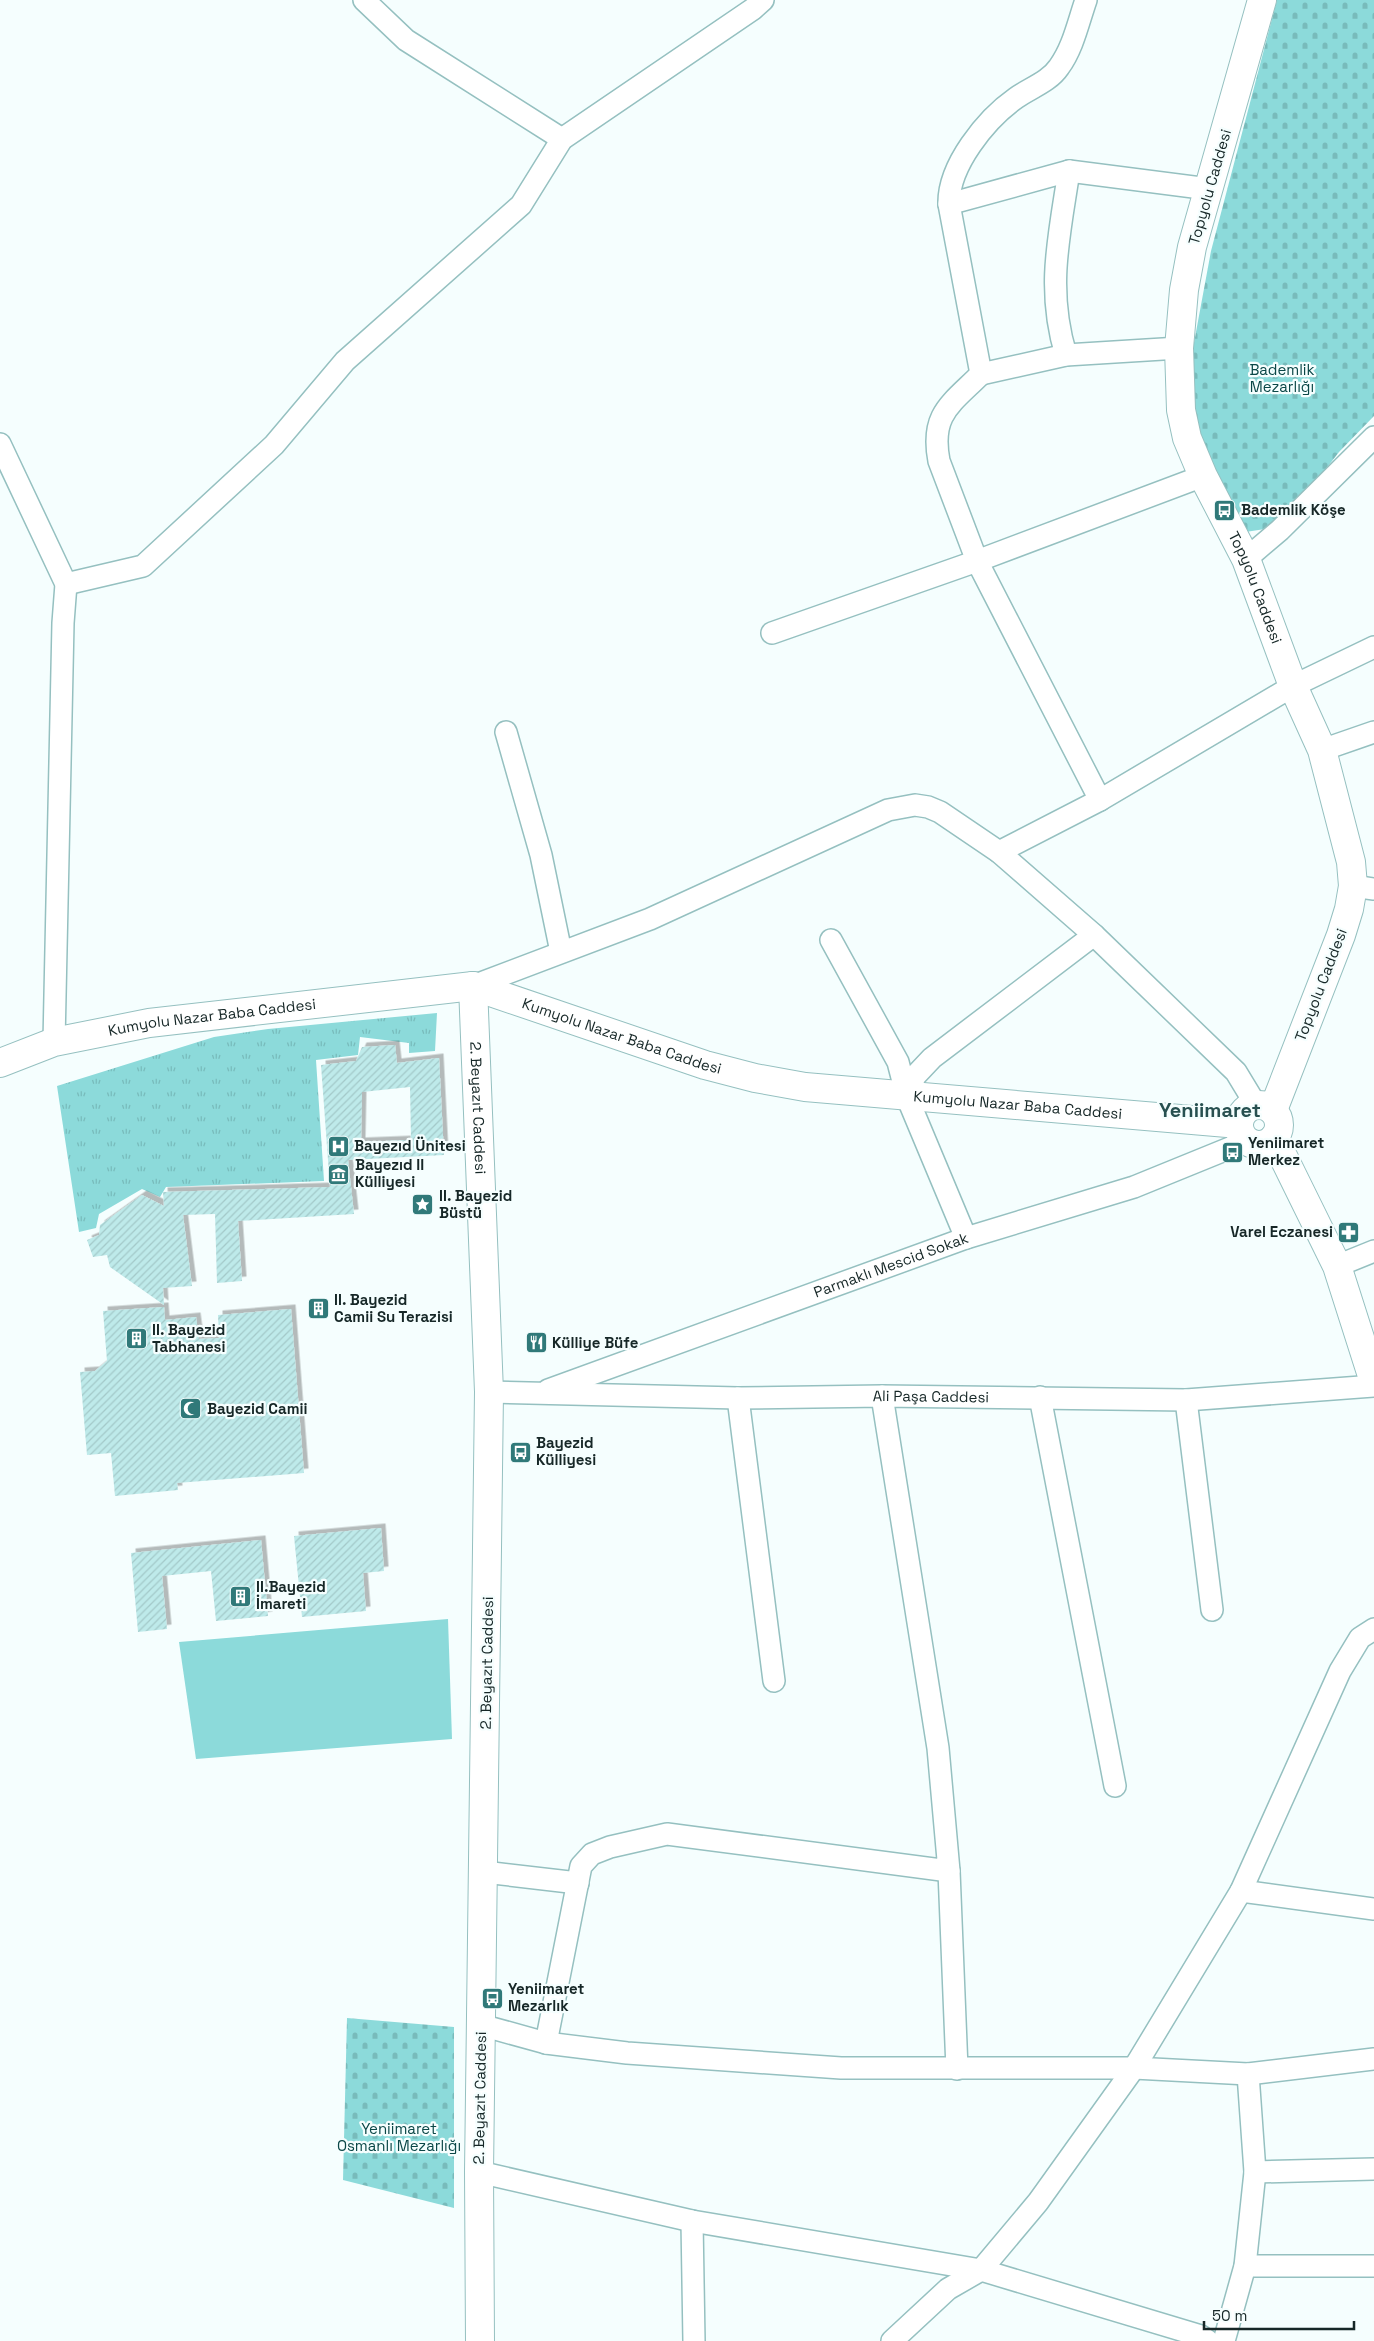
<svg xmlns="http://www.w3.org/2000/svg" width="1374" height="2341" font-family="'Space Grotesk',sans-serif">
	<defs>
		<pattern id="grass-tufts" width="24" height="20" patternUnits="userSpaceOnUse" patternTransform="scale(1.25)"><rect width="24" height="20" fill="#8cdada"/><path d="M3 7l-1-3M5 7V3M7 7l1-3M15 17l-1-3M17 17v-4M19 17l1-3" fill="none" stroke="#78bbbb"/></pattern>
		<pattern id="cemetery-stones" width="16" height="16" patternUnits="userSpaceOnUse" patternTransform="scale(1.25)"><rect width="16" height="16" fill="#8cdada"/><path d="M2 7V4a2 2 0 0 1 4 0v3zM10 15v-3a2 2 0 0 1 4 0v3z" fill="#78bbbb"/></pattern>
		<pattern id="building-hatch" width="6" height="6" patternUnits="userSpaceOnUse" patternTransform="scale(1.25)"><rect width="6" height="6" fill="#beeaea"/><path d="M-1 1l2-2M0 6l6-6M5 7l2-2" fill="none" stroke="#a3c9c9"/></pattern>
		<filter id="shadow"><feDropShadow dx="4.5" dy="-4.5" stdDeviation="0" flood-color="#0004"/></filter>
	</defs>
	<rect width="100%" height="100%" fill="#f5fefe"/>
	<polygon fill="url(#grass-tufts)" points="437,1013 435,1051 409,1053 409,1043 360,1037 358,1055 316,1060 324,1181 166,1187 160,1197 142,1189 99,1214 96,1228 79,1232 57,1086 214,1037 268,1029"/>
	<g fill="url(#cemetery-stones)">
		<polygon points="1277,0 1374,0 1374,416 1339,452 1308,492 1265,529 1239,533 1200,444 1186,386 1211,251"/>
		<polygon points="347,2018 454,2027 454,2208 343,2180"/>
	</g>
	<polygon fill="#8cdada" points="448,1619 452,1739 196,1759 179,1642"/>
	<g fill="url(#building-hatch)" fill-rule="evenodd" filter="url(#shadow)">
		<path d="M395 1045 397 1063 439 1058 444 1155 348 1160 354 1214 238 1221 242 1281 217 1283 215 1214 183 1215 192 1286 163 1288 164 1305 110 1267 107 1255 93 1257 87 1240 99 1235 100 1225 142 1195 164 1206 163 1192 330 1187 321 1065 356 1061 362 1047ZM410 1087 411 1140 361 1142 362 1092Z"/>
		<polygon points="164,1307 165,1320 196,1317 199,1339 219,1338 218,1315 291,1309 304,1473 177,1483 178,1490 115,1496 111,1453 87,1455 80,1372 95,1371 107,1361 103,1311"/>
		<polygon points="381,1528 384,1571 363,1573 366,1611 302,1617 294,1536"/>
		<polygon points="261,1540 268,1616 216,1621 211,1571 162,1576 167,1629 138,1632 131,1553"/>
	</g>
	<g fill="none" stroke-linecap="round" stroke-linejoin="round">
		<defs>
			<g id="street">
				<polyline points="364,0 406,40 562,139"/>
				<path d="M1086 0C1078 23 1073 48 1059 67 1049 82 1030 88 1016 98 986 119 948 166 949 204L981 374C951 404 930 414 939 461L977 561 1100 800"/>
				<polyline points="949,204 1069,171 1209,189"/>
				<path d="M1066 355C1046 289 1059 237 1069 171"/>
				<polyline points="981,374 1066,355 1179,348"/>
				<polyline points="0,444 66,584 63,623 54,1042"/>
				<polyline points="1246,559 1280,530 1374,437"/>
				<polyline points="66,584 143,566 274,445 345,361 521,205 562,139 753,9 763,0"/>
				<polyline points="772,633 977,561 1203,476"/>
				<polyline points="506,732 541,855 561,952"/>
				<polyline points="1322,750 1374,732"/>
				<polyline points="999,852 1100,800 1293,686 1374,647"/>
				<polyline points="1353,886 1374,889"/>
				<polyline points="1094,935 1236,1072 1256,1105"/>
				<polyline points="831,940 898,1062 907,1097 966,1238"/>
				<polyline points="473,986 650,919 888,810 915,805 928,807 940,812 999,852 1094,935 932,1058 915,1076 907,1097"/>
				<polyline points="1337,1266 1374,1251"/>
				<path id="s1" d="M548 1390 966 1238 1134 1187 1247 1141"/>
				<path id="s2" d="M489 1392 738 1398 882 1396 1186 1400 1374 1386"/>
				<polyline points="1040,1397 1115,1786"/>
				<polyline points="738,1398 774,1681"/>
				<polyline points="1186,1400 1212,1610"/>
				<polyline points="949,1871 957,2069"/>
				<polyline points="484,1872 578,1883"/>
				<polyline points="1241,1891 1374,1909"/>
				<polyline points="481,2025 546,2043 627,2053 841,2068 1134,2068 1248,2074 1374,2059"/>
				<polyline points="546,2043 581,1866 592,1854 610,1847 667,1834 949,1871 938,1748 882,1396"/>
				<polyline points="479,2172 692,2221 981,2270 1201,2336 1208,2341"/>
				<polyline points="1255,2172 1374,2169"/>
				<polyline points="692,2221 694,2341"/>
				<polyline points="1245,2266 1374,2266"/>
				<polyline points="892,2341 948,2289 981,2270 1038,2202 1134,2068 1241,1891 1340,1671 1360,1638 1374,1629"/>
				<polyline points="1224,2341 1245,2266 1255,2172 1248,2074"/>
			</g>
			<g id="secondary">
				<path id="s3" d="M1262 0 1192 247 1184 290 1179 348 1181 410 1187 438 1203 476 1246 559 1293 686 1322 750 1351 862 1353 886 1349 909 1341 935 1273 1110"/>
				<path id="s4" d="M473 986 489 1392 479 2172 480 2341"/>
				<path id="s5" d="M0 1063 54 1042 149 1023 473 986 705 1065 755 1078 805 1087 1239 1124"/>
				<circle cx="1259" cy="1125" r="20"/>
				<polyline points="1274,1138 1337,1266 1374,1382"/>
			</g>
		</defs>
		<use href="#street" stroke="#95c0c0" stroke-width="24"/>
		<use href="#secondary" stroke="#95c0c0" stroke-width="30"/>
		<use href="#street" stroke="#fff" stroke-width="21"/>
		<use href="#secondary" stroke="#fff" stroke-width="28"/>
	</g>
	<defs>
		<symbol id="bus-square" viewBox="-11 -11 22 22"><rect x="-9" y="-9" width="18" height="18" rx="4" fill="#307979" stroke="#f5fefe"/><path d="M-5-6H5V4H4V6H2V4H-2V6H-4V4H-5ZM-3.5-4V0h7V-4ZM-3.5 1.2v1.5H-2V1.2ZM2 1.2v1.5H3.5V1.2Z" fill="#fff"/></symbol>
		<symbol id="hospital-square" viewBox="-11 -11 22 22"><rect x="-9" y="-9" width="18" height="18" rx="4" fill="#307979" stroke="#f5fefe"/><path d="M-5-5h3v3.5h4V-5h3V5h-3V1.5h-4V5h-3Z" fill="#fff"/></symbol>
		<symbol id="museum-square" viewBox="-11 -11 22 22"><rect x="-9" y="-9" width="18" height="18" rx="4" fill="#307979" stroke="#f5fefe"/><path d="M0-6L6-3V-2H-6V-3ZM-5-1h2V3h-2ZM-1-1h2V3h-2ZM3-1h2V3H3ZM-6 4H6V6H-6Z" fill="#fff"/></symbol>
		<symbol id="sight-square" viewBox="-11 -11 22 22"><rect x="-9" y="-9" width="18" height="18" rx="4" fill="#307979" stroke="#f5fefe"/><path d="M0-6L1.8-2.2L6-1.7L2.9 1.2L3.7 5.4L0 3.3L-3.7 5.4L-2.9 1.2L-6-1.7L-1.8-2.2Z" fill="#fff"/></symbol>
		<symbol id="pharmacy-square" viewBox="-11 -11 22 22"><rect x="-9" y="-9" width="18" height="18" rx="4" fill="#307979" stroke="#f5fefe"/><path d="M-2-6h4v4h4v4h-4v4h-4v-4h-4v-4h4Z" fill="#fff"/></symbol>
		<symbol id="building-square" viewBox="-11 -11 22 22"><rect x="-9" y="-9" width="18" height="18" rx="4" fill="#307979" stroke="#f5fefe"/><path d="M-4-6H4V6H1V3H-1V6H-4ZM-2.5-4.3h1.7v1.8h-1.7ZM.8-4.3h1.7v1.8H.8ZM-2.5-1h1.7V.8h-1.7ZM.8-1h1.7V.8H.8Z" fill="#fff"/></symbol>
		<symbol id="restaurant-square" viewBox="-11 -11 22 22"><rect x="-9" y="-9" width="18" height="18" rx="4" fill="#307979" stroke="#f5fefe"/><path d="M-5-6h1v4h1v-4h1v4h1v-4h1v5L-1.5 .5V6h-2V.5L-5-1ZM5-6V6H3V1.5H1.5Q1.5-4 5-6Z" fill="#fff"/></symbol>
		<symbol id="mosque-square" viewBox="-11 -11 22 22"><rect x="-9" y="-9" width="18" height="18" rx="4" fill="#307979" stroke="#f5fefe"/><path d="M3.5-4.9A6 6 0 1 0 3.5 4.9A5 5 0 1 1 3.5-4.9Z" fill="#fff"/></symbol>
	</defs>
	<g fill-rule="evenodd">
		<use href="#bus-square" x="1212" y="498" width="25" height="25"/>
		<use href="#hospital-square" x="326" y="1134" width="25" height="25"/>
		<use href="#bus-square" x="1220" y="1140" width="25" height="25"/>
		<use href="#museum-square" x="326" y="1162" width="25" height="25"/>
		<use href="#sight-square" x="410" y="1192" width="25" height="25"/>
		<use href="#pharmacy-square" x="1336" y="1220" width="25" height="25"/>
		<use href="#building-square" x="306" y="1296" width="25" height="25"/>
		<use href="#building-square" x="124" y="1326" width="25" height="25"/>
		<use href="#restaurant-square" x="524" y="1330" width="25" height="25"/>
		<use href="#mosque-square" x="178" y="1396" width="25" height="25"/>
		<use href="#bus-square" x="508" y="1440" width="25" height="25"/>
		<use href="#building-square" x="228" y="1584" width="25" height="25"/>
		<use href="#bus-square" x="480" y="1986" width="25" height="25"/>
	</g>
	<g text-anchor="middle" stroke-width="4.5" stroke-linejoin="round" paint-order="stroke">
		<g font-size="15" fill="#162727" stroke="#f5fefe">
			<text transform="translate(1210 187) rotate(-74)" y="5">Topyolu Caddesi</text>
			<text dy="5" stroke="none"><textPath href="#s3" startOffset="614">Topyolu Caddesi</textPath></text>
			<text transform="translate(1321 985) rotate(-69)" y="5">Topyolu Caddesi</text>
			<text dy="5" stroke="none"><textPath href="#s5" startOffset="218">Kumyolu Nazar Baba Caddesi</textPath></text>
			<text dy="5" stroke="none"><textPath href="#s5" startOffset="638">Kumyolu Nazar Baba Caddesi</textPath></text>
			<text dy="5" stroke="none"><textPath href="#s5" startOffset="1042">Kumyolu Nazar Baba Caddesi</textPath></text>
			<text dy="5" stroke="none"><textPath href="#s4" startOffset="122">2. Beyazıt Caddesi</textPath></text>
			<text dy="5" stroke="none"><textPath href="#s1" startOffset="365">Parmaklı Mescid Sokak</textPath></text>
			<text dy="5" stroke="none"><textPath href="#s2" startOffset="442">Ali Paşa Caddesi</textPath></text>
			<text transform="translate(487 1663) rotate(-89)" y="5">2. Beyazıt Caddesi</text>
			<text transform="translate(480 2098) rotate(-89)" y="5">2. Beyazıt Caddesi</text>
		</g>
		<g font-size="15" fill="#0a4747" stroke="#f5fefe">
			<text x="1282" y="375">Bademlik<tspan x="1282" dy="17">Mezarlığı</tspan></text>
			<text x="399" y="2134">Yeniimaret<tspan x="399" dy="17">Osmanlı Mezarlığı</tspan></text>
		</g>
		<g font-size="15" font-weight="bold" fill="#162727" stroke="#f5fefe" text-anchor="start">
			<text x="1241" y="515">Bademlik Köşe</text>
			<text x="1248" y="1148">Yeniimaret<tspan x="1248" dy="17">Merkez</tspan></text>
			<text x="354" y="1151">Bayezıd Ünitesi</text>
			<text x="355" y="1170">Bayezıd II<tspan x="355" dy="17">Külliyesi</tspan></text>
			<text x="439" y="1201">II. Bayezid<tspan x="439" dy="17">Büstü</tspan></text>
			<text x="1333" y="1237" text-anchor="end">Varel Eczanesi</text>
			<text x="334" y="1305">II. Bayezid<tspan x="334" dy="17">Camii Su Terazisi</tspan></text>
			<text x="152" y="1335">II. Bayezid<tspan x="152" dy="17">Tabhanesi</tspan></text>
			<text x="552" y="1348">Külliye Büfe</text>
			<text x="207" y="1414">Bayezid Camii</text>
			<text x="536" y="1448">Bayezid<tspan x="536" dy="17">Külliyesi</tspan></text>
			<text x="256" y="1592">II.Bayezid<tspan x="256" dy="17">İmareti</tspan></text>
			<text x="508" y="1994">Yeniimaret<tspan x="508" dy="17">Mezarlık</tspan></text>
		</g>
		<g font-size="20" font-weight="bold" fill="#275050" stroke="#f5fefe">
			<text x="1210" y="1117">Yeniimaret</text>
		</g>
	</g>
	<path d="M1204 2321v8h150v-8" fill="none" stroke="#162727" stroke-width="2.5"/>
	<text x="1212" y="2321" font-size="15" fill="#162727" stroke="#f5fefe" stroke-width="4" paint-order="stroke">50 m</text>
</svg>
